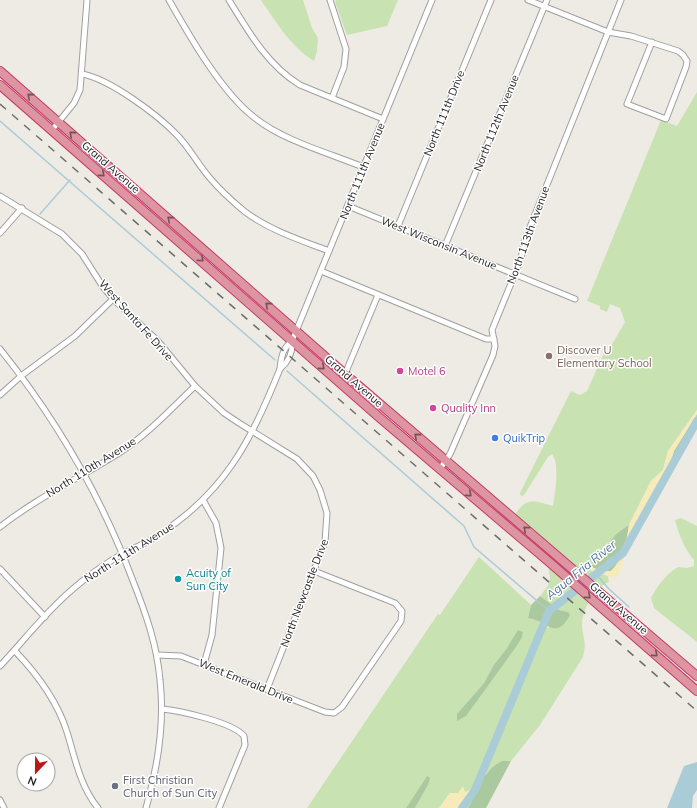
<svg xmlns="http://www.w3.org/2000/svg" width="697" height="808" font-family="Mulish,sans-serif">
	<rect width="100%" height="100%" fill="#eeebe5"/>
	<g fill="#c8e2b1" fill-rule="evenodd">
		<path d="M261 0H303L312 28 318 38 317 51 314 61C291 47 276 22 261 0Z"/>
		<polygon points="336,0 398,0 387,26 347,35 335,2"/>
		<path d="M697 92V410L668 451 663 470 651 481 629 525 622 529 614 538 604 546 591 567V571L608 576 609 582C595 587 581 611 582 626 583 640 587 640 583 657L540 725 511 761H502L485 774 476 796 468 808H465L475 793H450L439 808H415L428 785 427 776 406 808H307L438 614 440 615 479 557 531 605 528 618H533L548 628 568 612 559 610 540 596 548 586 550 578 547 555 523 534 512 519C525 498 530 499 553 506 555 493 560 464 552 454L548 457 524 495 521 496 520 493 571 391 580 395 587 391 604 353H607L625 322 620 308 610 304 607 312 600 309V306L587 301 661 120 677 126ZM519 630 516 647 492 679 457 714 484 683 493 666 507 648Z"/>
		<path d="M681 518 697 526V642L654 608 651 598C658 585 665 575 678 567L687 568 694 566V560C684 548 679 535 675 520Z"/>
	</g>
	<g fill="#aac99e">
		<path d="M697 414C697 428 684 440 678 452 664 483 651 514 631 542L635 530 659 483 668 470 674 451Z"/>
		<path d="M629 525C627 541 623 559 611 571H602L591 567C602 552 612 534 629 525Z"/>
		<path d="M540 596 559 610 568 612 570 615C555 642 547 620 528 618L531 605Z"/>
		<polygon points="518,630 523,632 522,637 516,647 466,716 457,721 457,714 484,683 493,666 507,648"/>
		<path d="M502 761H511L486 808H468C481 788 480 773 502 761Z"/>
		<polygon points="427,776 430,778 428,785 415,808 406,808"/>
	</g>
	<g fill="#f7ebba">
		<polygon points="697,410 697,414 674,451 668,470 659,483 635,530 618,575 614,578 591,570 591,567 602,571 611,571 616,566 626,544 629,525 651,481 663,470 668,451"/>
		<polygon points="463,786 465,792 470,790 475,793 465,808 439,808 450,793 458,793"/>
	</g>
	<polygon fill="#aaccd7" points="697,762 697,790 693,796 692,808 667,808 684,766"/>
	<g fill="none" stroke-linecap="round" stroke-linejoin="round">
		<g stroke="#aaccd7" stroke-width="1.5">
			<polyline points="0,121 275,360"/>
			<polyline points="40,214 70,180"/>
			<polyline points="287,371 464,526 474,547 549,611"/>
			<polyline points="596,574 609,589 629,607"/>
		</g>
		<polyline stroke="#aaccd7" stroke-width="8" points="462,808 475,790 549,611 623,553 697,421"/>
		<defs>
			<g id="minor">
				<path d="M169 0C190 37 222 93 255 118 284 141 329 153 363 167"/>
				<path d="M229 0C248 31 268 66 300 85L383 119"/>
				<polyline points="330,0 346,49 344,67 332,98"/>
				<polyline points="528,0 608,32 631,36 678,51 683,55 687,61 686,67 666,119 627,104 652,42"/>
				<path d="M82 74C110 79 158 115 178 136 190 149 198 164 209 177 219 189 232 201 244 211 269 230 300 240 329 251"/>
				<polyline points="52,130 74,103 80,90 87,0"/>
				<polyline points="0,196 62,234 82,254 103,287 113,299 158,341 195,386 224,413 239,423 297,459 313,476 320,490 327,513 325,542 267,689"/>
				<polyline points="348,206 575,299"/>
				<polyline points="398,226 491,0"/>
				<polyline points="0,233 22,208"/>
				<polyline points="445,246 547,0"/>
				<polyline points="321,271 486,339 494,339"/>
				<path d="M0 349C56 419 102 498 133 581 146 614 157 645 160 680 165 724 158 766 146 808"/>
				<path d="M280 369C289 361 293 353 292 341L432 0"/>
				<polyline points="345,374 378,295"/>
				<polyline points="0,395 21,376 75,336 113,299"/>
				<polyline points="440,469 450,454 493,355 495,346 492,330 521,259 524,242 621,0"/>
				<polyline points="203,500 216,523 221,548 212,635 204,664"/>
				<path d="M0 527C38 497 82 477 122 451 149 433 172 408 195 386"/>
				<polyline points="0,569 45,617"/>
				<path d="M15 651C37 674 57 700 67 732 75 758 80 786 98 808"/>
				<polyline points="157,655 181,656 325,712 334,713 342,707 401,621 402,611 395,603 314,571"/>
				<path d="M0 666C26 638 50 607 80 583 93 572 107 563 122 554 132 549 142 545 152 539 223 496 250 443 280 369 281 357 283 348 292 341"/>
				<path d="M162 709C181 711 232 722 244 736L245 745 219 808"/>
				<polyline points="0,800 4,808"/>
			</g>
			<g id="highway">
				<polyline points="0,71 345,374 697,676"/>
				<polyline points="0,85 380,418 548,561 697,691"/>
			</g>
		</defs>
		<use href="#minor" stroke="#9f9f9f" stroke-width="7"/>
		<use href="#highway" stroke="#c63866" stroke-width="10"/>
		<use href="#minor" stroke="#fff" stroke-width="5"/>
		<use href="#highway" stroke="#dd95a1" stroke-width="8"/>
		<polyline stroke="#6c6c6c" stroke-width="1.5" stroke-dasharray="8 8" stroke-linecap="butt" points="0,104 697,711"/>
	</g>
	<defs><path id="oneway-chevron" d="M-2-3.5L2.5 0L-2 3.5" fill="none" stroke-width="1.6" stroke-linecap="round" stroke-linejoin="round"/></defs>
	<g stroke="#745459">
		<use href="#oneway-chevron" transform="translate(30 96) rotate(-139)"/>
		<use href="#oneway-chevron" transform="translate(72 134) rotate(-139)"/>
		<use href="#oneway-chevron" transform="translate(102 174) rotate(41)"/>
		<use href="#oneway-chevron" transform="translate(170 219) rotate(-139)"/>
		<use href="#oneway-chevron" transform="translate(201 259) rotate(41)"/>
		<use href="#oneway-chevron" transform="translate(268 305) rotate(-139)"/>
		<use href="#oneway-chevron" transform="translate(322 367) rotate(41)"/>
		<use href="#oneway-chevron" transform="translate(417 436) rotate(-139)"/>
		<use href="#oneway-chevron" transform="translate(469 494) rotate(40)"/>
		<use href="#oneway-chevron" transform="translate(526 529) rotate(-140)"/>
		<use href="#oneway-chevron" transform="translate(588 596) rotate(41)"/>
		<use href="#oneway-chevron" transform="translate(655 654) rotate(41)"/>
	</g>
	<circle fill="#8d6e63" stroke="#fff" stroke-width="1.5" cx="549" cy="356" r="4"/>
	<g fill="#d1479c" stroke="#fff" stroke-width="1.5">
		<circle cx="400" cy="371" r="4"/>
		<circle cx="433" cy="408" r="4"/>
	</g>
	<circle fill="#3f7fe0" stroke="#fff" stroke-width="1.5" cx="495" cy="438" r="4"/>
	<circle fill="#0f9aa8" stroke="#fff" stroke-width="1.5" cx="178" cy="579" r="4"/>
	<circle fill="#6b7280" stroke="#fff" stroke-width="1.5" cx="115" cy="786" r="4"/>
	<g text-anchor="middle" stroke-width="3" stroke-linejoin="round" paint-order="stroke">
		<g font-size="11" fill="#1e1e1e" stroke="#fff">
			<text transform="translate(444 113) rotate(-68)" y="4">North 111th Drive</text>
			<text transform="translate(496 123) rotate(-68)" y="4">North 112th Avenue</text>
			<text transform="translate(111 167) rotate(41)" y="4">Grand Avenue</text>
			<text transform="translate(362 171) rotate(-68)" y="4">North 111th Avenue</text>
			<text transform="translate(528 235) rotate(-70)" y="4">North 113th Avenue</text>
			<text transform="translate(439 243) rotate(22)" y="4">West Wisconsin Avenue</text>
			<text transform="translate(136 320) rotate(48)" y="4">West Santa Fe Drive</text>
			<text transform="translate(354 381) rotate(41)" y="4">Grand Avenue</text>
			<text transform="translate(91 467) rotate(-32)" y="4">North 110th Avenue</text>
			<text transform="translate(129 552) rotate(-32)" y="4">North 111th Avenue</text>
			<text transform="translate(304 593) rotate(-69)" y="4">North Newcastle Drive</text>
			<text transform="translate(619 608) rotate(41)" y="4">Grand Avenue</text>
			<text transform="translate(246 681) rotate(22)" y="4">West Emerald Drive</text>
		</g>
		<g font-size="11" fill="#785e54" stroke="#fff" text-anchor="start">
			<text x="557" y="354">Discover U<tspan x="557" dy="13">Elementary School</tspan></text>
		</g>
		<g font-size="11" fill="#b23c85" stroke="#fff" text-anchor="start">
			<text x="408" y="375">Motel 6</text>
			<text x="441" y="412">Quality Inn</text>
		</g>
		<g font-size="11" fill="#366cbe" stroke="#fff" text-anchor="start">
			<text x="503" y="442">QuikTrip</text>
		</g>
		<g font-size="11" fill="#0d838f" stroke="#fff" text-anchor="start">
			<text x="186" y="577">Acuity of<tspan x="186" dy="13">Sun City</tspan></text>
		</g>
		<g font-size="11" fill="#5b616d" stroke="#fff" text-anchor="start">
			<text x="123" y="784">First Christian<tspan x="123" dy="13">Church of Sun City</tspan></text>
		</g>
		<g font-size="12" font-style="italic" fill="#52769c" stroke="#fff">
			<text transform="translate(581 570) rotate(-39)" y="4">Agua Fria River</text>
		</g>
	</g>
	<g transform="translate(36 772) rotate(202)"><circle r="19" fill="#ffffff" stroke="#a5a5a5"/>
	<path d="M0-3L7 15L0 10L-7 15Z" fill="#b61916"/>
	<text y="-6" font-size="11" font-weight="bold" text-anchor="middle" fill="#1e1e1e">N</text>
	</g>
</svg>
